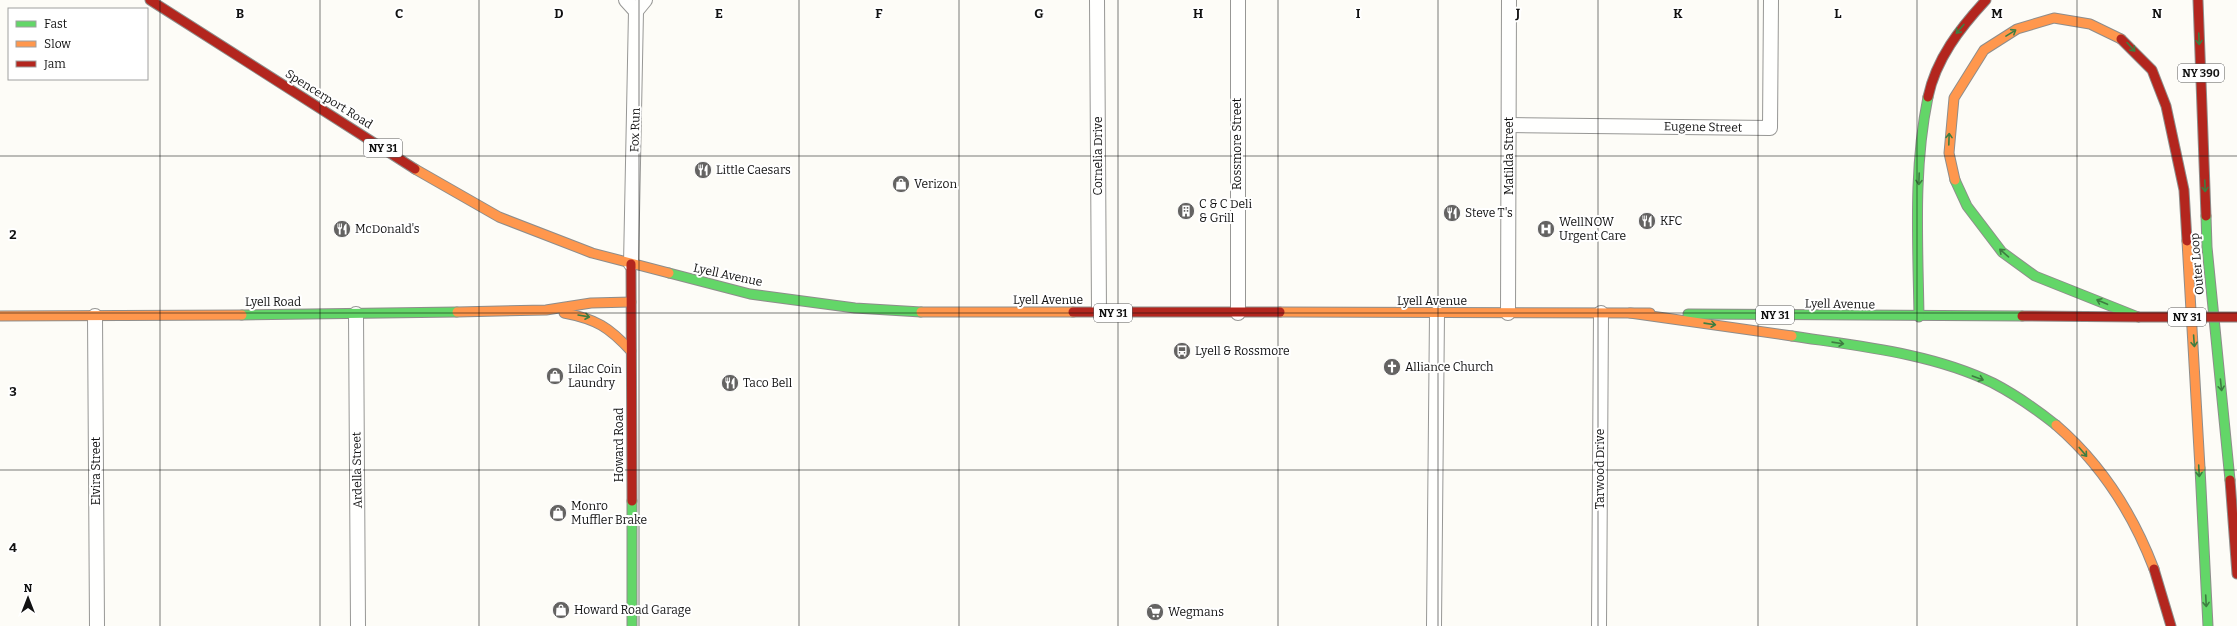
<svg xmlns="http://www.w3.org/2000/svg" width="2237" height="626" font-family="Bitter,serif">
	<rect width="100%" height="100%" fill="#fdfcf7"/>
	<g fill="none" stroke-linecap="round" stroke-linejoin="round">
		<defs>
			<g id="street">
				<polyline points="626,0 636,11"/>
				<polyline points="1097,0 1099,312"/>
				<polyline points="1509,125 1770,128 1771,0"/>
				<polyline points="631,264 636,11 645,0"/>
				<polyline points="1238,313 1238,0"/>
				<polyline points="1508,313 1509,0"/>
				<polyline points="356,314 358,626"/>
				<polyline points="95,316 97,626"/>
				<polyline points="1434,626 1437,313"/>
				<polyline points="1599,626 1601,313"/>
			</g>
			<g id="fast">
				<polyline points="1955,180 1967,206 2002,252 2035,276 2138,317"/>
				<polyline points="2206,216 2207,247 2230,480"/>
				<polyline points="669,273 750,294 855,308 921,312"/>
				<polyline points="1688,314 2022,316"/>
				<polyline points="242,315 457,312"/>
				<path d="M1919 317C1918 243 1913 170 1928 97"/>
				<path d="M1792 336C1858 346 1932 353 1993 383 2016 395 2036 409 2056 425"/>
				<polyline points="2200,468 2208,626"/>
				<polyline points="632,501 632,626"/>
			</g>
			<g id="slow">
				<polyline points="415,169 499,217 592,253 669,273"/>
				<polyline points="1955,180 1949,153 1954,98 1984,50 2017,29 2054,18 2090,24 2121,39"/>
				<polyline points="2187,241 2200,468"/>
				<polyline points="457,312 546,310 591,303 631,302"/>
				<polyline points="921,312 1073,312"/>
				<polyline points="1280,312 1650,313"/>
				<path d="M564 313C596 319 609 327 631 351"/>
				<polyline points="1630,313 1792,336"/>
				<polyline points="0,316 242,315"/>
				<path d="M2056 425C2100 463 2133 514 2154 569"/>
			</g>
			<g id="jam">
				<polyline points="150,0 415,169"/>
				<polyline points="2198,0 2206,216"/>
				<polyline points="2121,39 2152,70 2166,106 2184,190 2187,241"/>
				<path d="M1928 97C1936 59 1960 28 1986 0"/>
				<polyline points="631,264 632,501"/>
				<polyline points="1073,312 1280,312"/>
				<polyline points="2022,316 2138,317"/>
				<polyline points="2230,480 2237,574"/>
				<polyline points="2154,569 2171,626"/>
			</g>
		</defs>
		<use href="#street" stroke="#979795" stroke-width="16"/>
		<use href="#fast" stroke="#8e8d8b" stroke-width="11"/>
		<use href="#slow" stroke="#8e8d8b" stroke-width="11"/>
		<use href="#jam" stroke="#8e8d8b" stroke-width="11"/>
		<use href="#street" stroke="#fffffe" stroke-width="14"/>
		<use href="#fast" stroke="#63d668" stroke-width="9"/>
		<use href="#slow" stroke="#ff974d" stroke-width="9"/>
		<use href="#jam" stroke="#b3261e" stroke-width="9"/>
		<defs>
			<polyline id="jam-bridge" points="2138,317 2237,317"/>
		</defs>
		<use href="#jam-bridge" stroke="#858482" stroke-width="11" stroke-linecap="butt"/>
		<use href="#jam-bridge" stroke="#b3261e" stroke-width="9"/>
	</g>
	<defs><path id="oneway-shaft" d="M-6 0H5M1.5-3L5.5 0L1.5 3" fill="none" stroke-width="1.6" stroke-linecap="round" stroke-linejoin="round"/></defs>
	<g stroke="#3e7d41">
		<use href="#oneway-shaft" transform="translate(1960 29) rotate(130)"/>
		<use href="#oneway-shaft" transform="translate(2011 33) rotate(-32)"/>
		<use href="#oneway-shaft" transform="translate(2199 39) rotate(88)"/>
		<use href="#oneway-shaft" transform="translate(2131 47) rotate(48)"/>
		<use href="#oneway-shaft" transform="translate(1949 139) rotate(-88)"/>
		<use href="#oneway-shaft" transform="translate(1919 179) rotate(92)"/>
		<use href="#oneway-shaft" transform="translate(2205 186) rotate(88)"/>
		<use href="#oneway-shaft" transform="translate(2004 253) rotate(-139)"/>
		<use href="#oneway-shaft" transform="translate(2102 302) rotate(-157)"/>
		<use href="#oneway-shaft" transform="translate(584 316) rotate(10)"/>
		<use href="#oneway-shaft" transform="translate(1710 324) rotate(8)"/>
		<use href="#oneway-shaft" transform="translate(2194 341) rotate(86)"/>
		<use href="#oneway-shaft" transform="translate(1838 343) rotate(8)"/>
		<use href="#oneway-shaft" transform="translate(1978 378) rotate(20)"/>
		<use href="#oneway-shaft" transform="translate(2221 385) rotate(84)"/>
		<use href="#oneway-shaft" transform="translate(2083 452) rotate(50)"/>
		<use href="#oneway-shaft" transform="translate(2199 471) rotate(87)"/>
		<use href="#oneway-shaft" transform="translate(2206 601) rotate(87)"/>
	</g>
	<path fill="none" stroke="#111" stroke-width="1" stroke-opacity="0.55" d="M160 0V626M320 0V626M479 0V626M639 0V626M799 0V626M959 0V626M1118 0V626M1278 0V626M1438 0V626M1598 0V626M1758 0V626M1917 0V626M2077 0V626M0 156H2237M0 313H2237M0 470H2237"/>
	<defs>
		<symbol id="restaurant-disc" viewBox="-11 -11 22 22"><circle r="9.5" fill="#646362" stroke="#fff"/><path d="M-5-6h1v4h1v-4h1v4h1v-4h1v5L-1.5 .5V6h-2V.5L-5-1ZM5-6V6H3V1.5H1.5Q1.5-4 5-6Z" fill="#fff"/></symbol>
		<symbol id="shop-disc" viewBox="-11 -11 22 22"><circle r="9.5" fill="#646362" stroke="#fff"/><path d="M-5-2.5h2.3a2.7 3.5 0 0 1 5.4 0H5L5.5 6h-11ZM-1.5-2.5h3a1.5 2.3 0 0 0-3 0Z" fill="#fff"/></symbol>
		<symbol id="building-disc" viewBox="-11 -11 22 22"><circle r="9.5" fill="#646362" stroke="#fff"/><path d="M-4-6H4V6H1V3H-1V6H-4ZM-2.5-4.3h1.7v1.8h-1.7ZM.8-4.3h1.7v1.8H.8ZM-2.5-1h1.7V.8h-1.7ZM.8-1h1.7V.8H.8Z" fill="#fff"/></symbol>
		<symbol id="hospital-disc" viewBox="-11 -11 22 22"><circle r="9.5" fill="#646362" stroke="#fff"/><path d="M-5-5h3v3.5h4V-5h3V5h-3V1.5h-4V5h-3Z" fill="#fff"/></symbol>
		<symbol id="bus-disc" viewBox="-11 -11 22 22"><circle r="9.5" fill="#646362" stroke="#fff"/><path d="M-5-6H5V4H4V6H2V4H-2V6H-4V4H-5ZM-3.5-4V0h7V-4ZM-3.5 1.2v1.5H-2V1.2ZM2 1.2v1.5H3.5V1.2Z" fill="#fff"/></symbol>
		<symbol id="church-disc" viewBox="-11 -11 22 22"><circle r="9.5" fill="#646362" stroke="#fff"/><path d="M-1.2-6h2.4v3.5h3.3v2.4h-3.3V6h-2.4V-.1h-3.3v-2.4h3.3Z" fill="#fff"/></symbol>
		<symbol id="supermarket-disc" viewBox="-11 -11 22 22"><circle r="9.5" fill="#646362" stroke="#fff"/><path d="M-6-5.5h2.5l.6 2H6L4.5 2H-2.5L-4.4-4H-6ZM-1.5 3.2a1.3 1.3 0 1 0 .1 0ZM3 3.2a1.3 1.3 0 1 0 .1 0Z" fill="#fff"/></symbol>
	</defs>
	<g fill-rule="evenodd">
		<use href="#restaurant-disc" x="693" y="160" width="20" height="20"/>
		<use href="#shop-disc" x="891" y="174" width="20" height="20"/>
		<use href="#building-disc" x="1176" y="201" width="20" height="20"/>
		<use href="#restaurant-disc" x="1442" y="203" width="20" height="20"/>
		<use href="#restaurant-disc" x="1637" y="211" width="20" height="20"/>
		<use href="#restaurant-disc" x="332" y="219" width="20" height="20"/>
		<use href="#hospital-disc" x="1536" y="219" width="20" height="20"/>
		<use href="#bus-disc" x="1172" y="341" width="20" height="20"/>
		<use href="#church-disc" x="1382" y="357" width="20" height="20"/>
		<use href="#shop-disc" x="545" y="366" width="20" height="20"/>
		<use href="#restaurant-disc" x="720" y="373" width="20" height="20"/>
		<use href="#shop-disc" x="548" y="503" width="20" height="20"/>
		<use href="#shop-disc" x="551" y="600" width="20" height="20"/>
		<use href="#supermarket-disc" x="1145" y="602" width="20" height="20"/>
	</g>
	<g text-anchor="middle" stroke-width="4" stroke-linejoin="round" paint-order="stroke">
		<g fill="#fff" stroke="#585858" stroke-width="1">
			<rect x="2178" y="64" width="46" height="18" rx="3"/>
			<rect x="364" y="139" width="38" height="18" rx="3"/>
			<rect x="1094" y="304" width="38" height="18" rx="3"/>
			<rect x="1756" y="306" width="38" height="18" rx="3"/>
			<rect x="2168" y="308" width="38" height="18" rx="3"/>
		</g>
		<g font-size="11" font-weight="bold" fill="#111">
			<text x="2201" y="77">NY 390</text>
			<text x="383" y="152">NY 31</text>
			<text x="1113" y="317">NY 31</text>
			<text x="1775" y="319">NY 31</text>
			<text x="2187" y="321">NY 31</text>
		</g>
		<g font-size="12" fill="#111" stroke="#fff">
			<text transform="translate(329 99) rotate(32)" y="4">Spencerport Road</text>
			<text transform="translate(1703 127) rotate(1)" y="4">Eugene Street</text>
			<text transform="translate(635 130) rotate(-88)" y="4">Fox Run</text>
			<text transform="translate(1237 144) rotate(-90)" y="4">Rossmore Street</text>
			<text transform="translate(1098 156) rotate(-90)" y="4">Cornelia Drive</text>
			<text transform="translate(1509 156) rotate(-90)" y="4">Matilda Street</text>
			<text transform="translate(2197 264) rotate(-95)" y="4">Outer Loop</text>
			<text transform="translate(728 275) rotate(12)" y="4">Lyell Avenue</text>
			<text x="1048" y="304">Lyell Avenue</text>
			<text x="1432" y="305">Lyell Avenue</text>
			<text x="273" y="306">Lyell Road</text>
			<text transform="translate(1840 304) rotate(1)" y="4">Lyell Avenue</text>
			<text transform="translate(619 445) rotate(-90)" y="4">Howard Road</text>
			<text transform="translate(1600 469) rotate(-90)" y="4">Tarwood Drive</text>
			<text transform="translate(357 470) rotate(-91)" y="4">Ardella Street</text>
			<text transform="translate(96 471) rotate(-90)" y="4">Elvira Street</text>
		</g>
		<g font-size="12" fill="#111" stroke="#fff" text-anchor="start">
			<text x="716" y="174">Little Caesars</text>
			<text x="914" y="188">Verizon</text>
			<text x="1199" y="208">C &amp; C Deli<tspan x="1199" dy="14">&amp; Grill</tspan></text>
			<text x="1465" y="217">Steve T's</text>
			<text x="1660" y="225">KFC</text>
			<text x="1559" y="226">WellNOW<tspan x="1559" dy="14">Urgent Care</tspan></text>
			<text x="355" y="233">McDonald's</text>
			<text x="1195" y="355">Lyell &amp; Rossmore</text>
			<text x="1405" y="371">Alliance Church</text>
			<text x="568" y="373">Lilac Coin<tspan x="568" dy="14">Laundry</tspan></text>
			<text x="743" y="387">Taco Bell</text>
			<text x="571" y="510">Monro<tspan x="571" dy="14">Muffler Brake</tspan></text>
			<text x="574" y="614">Howard Road Garage</text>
			<text x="1168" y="616">Wegmans</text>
		</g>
	</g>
	<g font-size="13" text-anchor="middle" font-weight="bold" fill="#111" stroke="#fff" stroke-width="4" stroke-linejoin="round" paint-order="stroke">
		<text x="240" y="18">B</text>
		<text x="399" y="18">C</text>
		<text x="559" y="18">D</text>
		<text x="719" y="18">E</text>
		<text x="879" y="18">F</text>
		<text x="1039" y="18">G</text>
		<text x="1198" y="18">H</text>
		<text x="1358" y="18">I</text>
		<text x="1518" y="18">J</text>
		<text x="1678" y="18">K</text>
		<text x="1838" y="18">L</text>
		<text x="1997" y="18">M</text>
		<text x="2157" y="18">N</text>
		<text x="13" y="239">2</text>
		<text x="13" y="396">3</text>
		<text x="13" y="552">4</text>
	</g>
	<rect x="8" y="8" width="140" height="72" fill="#ffffff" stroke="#a0a0a0"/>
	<rect x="16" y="21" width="20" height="6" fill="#63d668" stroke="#a0a0a0"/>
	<text x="44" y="28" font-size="12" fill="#111111">Fast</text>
	<rect x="16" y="41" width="20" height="6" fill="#ff974d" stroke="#a0a0a0"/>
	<text x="44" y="48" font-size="12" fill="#111111">Slow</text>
	<rect x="16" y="61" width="20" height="6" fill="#b3261e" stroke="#a0a0a0"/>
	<text x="44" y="68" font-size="12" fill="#111111">Jam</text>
	<g transform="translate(28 598)" stroke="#ffffff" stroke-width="3" paint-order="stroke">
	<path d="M0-3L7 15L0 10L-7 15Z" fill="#111111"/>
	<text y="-6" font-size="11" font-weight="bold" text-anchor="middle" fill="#111111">N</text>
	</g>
</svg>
